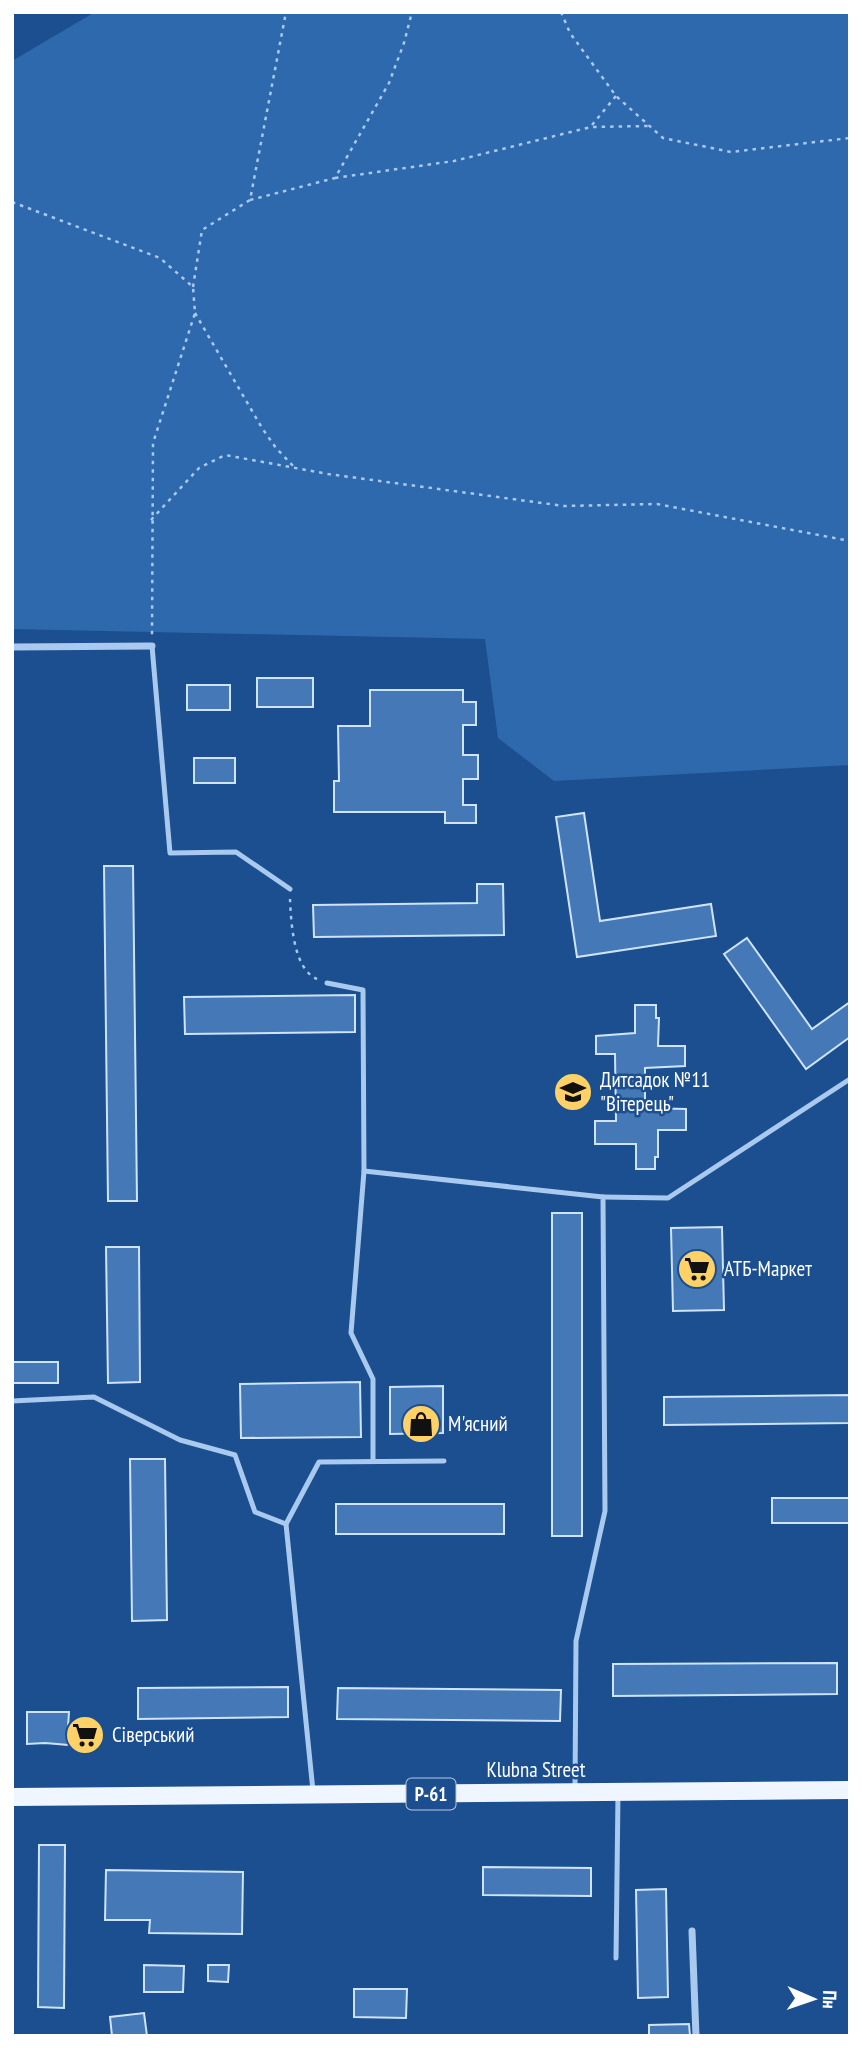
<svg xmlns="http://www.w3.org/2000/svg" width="862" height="2048" font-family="'PT Sans Narrow',sans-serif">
	<rect width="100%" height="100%" fill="#1b4f8f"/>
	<polygon fill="#2e69ad" points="95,12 850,12 850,765 554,781 498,738 485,639 12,629 12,61"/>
	<g fill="#4478b7" stroke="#cfe3fa" stroke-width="2">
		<rect x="257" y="678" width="56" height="29"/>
		<rect x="187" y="685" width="43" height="25"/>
		<polygon points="370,690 463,690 463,702 476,702 476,725 463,725 463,755 478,755 478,779 463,779 463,805 476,805 476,823 445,823 445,812 334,812 334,781 339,781 338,726 370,726"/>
		<rect x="194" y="758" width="41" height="25"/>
		<polygon points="584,813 600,921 711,904 716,936 577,957 556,817"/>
		<polygon points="104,866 133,866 137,1201 108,1201"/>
		<polygon points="477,884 503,884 504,935 314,937 313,905 477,903"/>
		<polygon points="747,938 812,1029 850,1002 850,1037 806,1069 724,954"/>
		<polygon points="355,995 355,1032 185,1034 184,997"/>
		<polygon points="635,1005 656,1005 656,1018 659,1018 658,1046 685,1046 685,1066 645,1068 645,1108 686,1109 686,1130 658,1130 658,1157 655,1157 655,1169 636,1169 636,1144 595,1144 595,1121 616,1121 615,1054 596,1054 596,1036 635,1033"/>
		<rect x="552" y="1213" width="30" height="323"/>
		<polygon points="722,1227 724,1310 673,1311 671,1228"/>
		<polygon points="106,1247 139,1247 140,1382 108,1383"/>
		<rect x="12" y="1362" width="46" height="21"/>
		<polygon points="360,1382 361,1437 241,1438 240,1384"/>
		<polygon points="443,1386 443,1433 390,1434 390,1387"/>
		<polygon points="850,1395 850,1423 664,1425 664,1397"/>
		<polygon points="130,1459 165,1459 167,1620 132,1621"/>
		<rect x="772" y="1498" width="78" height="25"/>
		<rect x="336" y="1504" width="168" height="30"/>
		<polygon points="837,1663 837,1694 613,1696 613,1664"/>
		<polygon points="288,1687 288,1717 138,1719 138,1688"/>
		<polygon points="338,1688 561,1690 560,1721 337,1719"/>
		<polygon points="27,1712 69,1712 68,1727 99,1728 99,1741 92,1747 45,1743 27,1744"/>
		<polygon points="39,1845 65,1845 64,2008 38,2007"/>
		<polygon points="483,1867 591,1868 591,1896 483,1895"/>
		<polygon points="106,1870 243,1872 242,1934 149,1933 150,1920 105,1920"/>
		<polygon points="666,1889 668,1997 638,1998 636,1890"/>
		<polygon points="144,1965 184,1966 183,1992 144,1992"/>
		<polygon points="208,1965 229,1965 228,1982 208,1981"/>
		<polygon points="354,1989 407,1989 406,2018 354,2017"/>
		<polygon points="144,2013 147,2036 112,2036 110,2017"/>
		<polygon points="689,2024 690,2036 649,2036 649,2025"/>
	</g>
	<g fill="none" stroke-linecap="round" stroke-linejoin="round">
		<g stroke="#a9c9ee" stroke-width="2.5" stroke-dasharray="3.5 5" stroke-linecap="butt">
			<polyline points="561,12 570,33 616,96 663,138 731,152 850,138"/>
			<polyline points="592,125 616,96"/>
			<polyline points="335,178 454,161 591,127 648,126"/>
			<polyline points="250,200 335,178 389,83 404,43 412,12"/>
			<polyline points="12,202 160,258 193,287 195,313 153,443 152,636"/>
			<polyline points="193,287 202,230 250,200 286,12"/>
			<polyline points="195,313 262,428 276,448 295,468"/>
			<polyline points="151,520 199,468 225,455 328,474 564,506 657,504 850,541"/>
			<path d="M290 899C291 921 293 969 317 979"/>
		</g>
		<g stroke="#a9c9ee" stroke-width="5">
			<polyline points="152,646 170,853 236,852 290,889"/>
			<polyline points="327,983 363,990 364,1171 351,1333 373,1379 373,1460"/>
			<polyline points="364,1171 603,1197 605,1511 576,1641 575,1790"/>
			<polyline points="603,1197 668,1198 850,1079"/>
			<polyline points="12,1401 94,1397 180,1440 235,1455 255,1512 286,1524"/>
			<polyline points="313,1791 286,1524 319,1462 444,1461"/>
			<polyline points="616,1958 618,1794"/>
		</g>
		<g stroke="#a9c9ee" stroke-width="7">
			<polyline points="12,647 152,646"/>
			<polyline points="692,1931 696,2036"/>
		</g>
		<polyline stroke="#f0f6ff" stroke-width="18" points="12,1797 850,1790"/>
	</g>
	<defs>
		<symbol id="school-disc" viewBox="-11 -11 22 22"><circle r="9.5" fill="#ffd166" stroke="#1b4f8f"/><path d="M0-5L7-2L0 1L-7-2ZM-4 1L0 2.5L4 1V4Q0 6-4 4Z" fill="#111"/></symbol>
		<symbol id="supermarket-disc" viewBox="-11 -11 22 22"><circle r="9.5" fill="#ffd166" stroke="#1b4f8f"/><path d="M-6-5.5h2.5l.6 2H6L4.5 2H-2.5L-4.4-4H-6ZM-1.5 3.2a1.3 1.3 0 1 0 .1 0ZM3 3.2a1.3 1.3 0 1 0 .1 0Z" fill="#111"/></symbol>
		<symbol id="shop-disc" viewBox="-11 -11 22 22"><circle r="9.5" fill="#ffd166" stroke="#1b4f8f"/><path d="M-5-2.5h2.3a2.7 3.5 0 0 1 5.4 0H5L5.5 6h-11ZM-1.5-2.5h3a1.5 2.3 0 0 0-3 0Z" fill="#111"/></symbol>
	</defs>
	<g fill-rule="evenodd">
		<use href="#school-disc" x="551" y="1070" width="44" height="44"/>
		<use href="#supermarket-disc" x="675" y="1247" width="44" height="44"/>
		<use href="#shop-disc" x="399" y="1402" width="44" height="44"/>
		<use href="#supermarket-disc" x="63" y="1713" width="44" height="44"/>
	</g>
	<g text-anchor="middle" stroke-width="5" stroke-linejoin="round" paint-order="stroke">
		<rect fill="#1b4f8f" stroke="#bbcadd" stroke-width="2" x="406.5" y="1778.5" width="49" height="31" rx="5"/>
		<g font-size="19" font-weight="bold" fill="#fff">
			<text x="431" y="1801">Р-61</text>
		</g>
		<g font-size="21" fill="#fff" stroke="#1b4f8f" text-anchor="start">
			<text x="600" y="1087">Дитсадок №11<tspan x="600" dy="24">"Вітерець"</tspan></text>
			<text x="724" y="1276">АТБ-Маркет</text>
			<text x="448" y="1431">М'ясний</text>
			<text x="112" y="1742">Сіверський</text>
		</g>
		<g font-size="21" fill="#fff" stroke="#1b4f8f">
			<text x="536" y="1777">Klubna Street</text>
		</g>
	</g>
	<rect width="862" height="2048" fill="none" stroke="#ffffff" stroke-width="28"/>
	<g transform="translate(813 1999) rotate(92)" stroke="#1b4f8f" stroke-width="5" paint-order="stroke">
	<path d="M0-5L12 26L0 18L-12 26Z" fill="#ffffff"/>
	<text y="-10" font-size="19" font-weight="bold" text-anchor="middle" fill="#ffffff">Пн</text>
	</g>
</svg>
